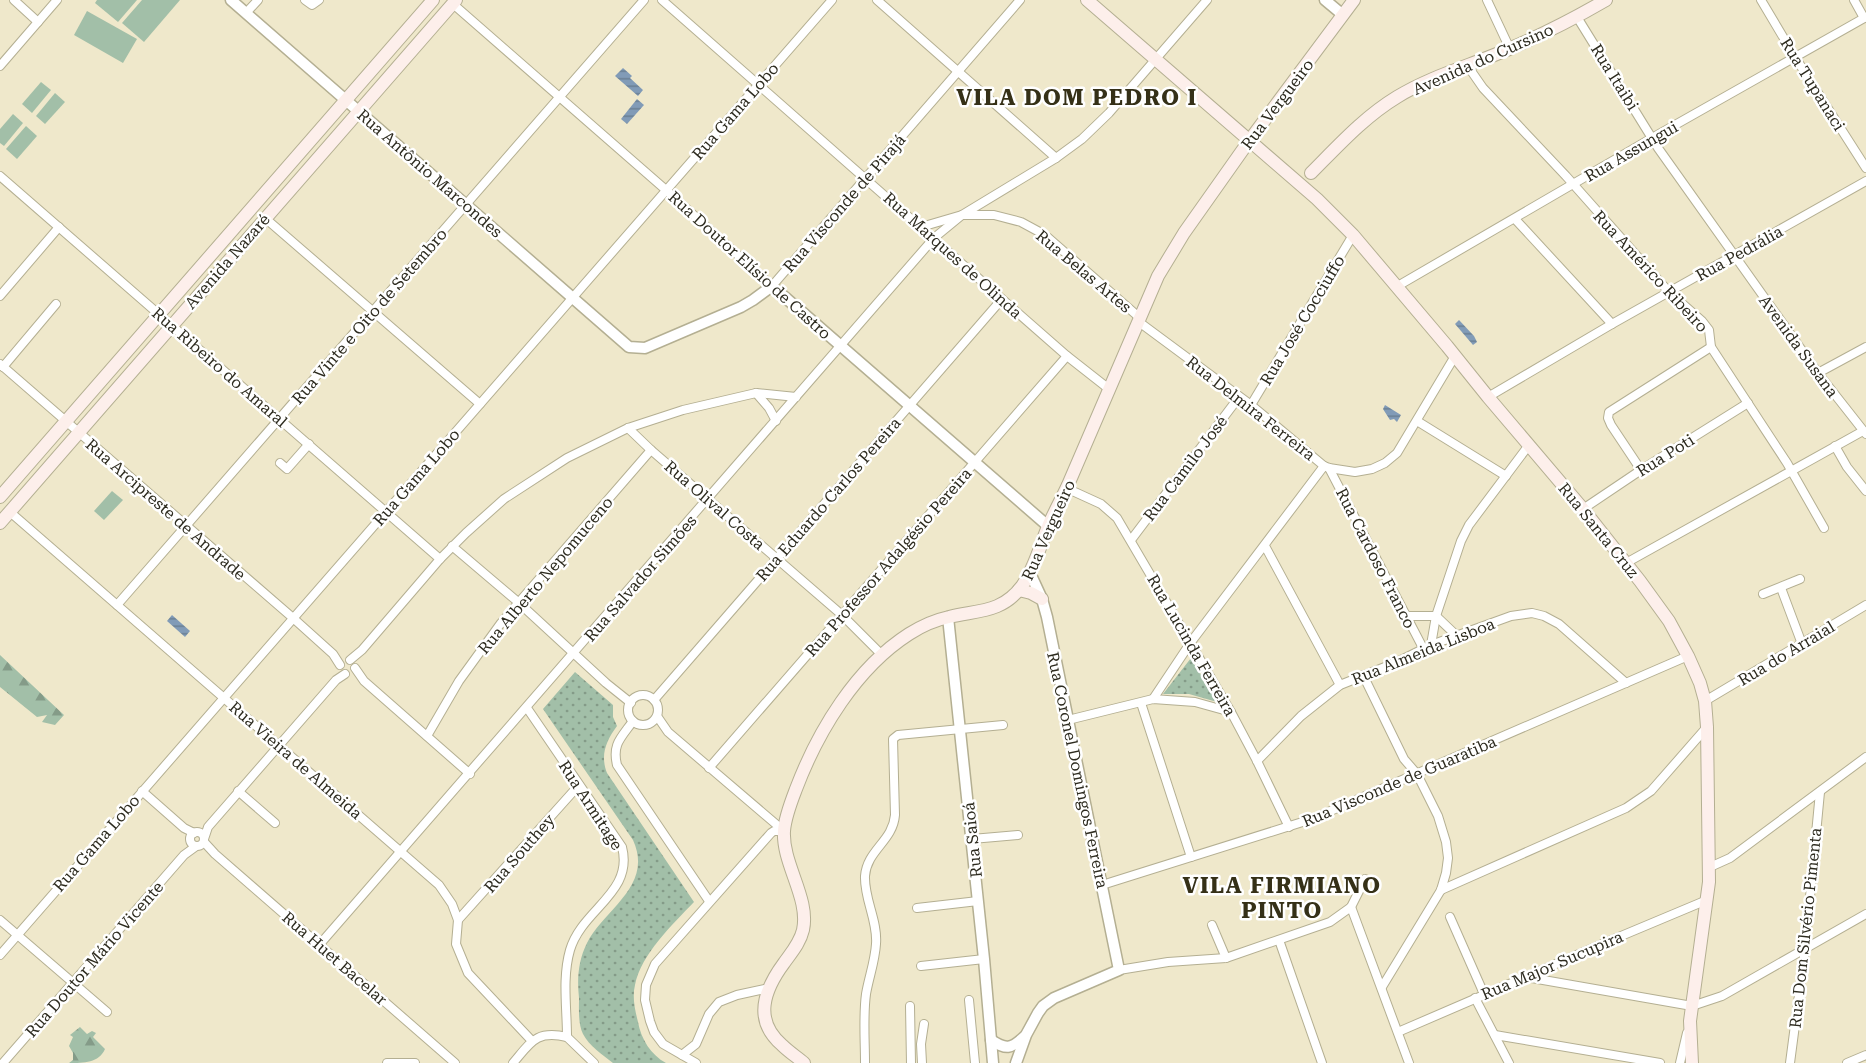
<svg xmlns="http://www.w3.org/2000/svg" width="1866" height="1063" font-family="'Roboto Serif',serif">
	<defs>
		<pattern id="forest-firs" width="22" height="20" patternUnits="userSpaceOnUse" patternTransform="scale(1.5)"><rect width="22" height="20" fill="#a2bfa8"/><path d="M5 1l3.5 6h-7zM16 11l3.5 6h-7z" fill="#849b88"/></pattern>
		<pattern id="park-dots" width="8" height="8" patternUnits="userSpaceOnUse" patternTransform="scale(1.5)"><rect width="8" height="8" fill="#a2bfa8"/><path d="M2 2h.1M6 6h.1" fill="none" stroke="#849b88" stroke-width="1.8" stroke-linecap="round"/></pattern>
		<pattern id="water-rules" width="6" height="5" patternUnits="userSpaceOnUse" patternTransform="scale(1.5)"><rect width="6" height="5" fill="#819bb7"/><path d="M0 2.5h6" fill="none" stroke="#6a7f94"/></pattern>
	</defs>
	<rect width="100%" height="100%" fill="#efe8cb"/>
	<g fill="#a2bfa8">
		<polygon points="97,0 137,0 118,22 95,3"/>
		<polygon points="142,0 180,0 144,42 122,23"/>
		<polygon points="87,11 137,39 123,63 74,35"/>
		<polygon points="41,82 51,90 32,113 22,104"/>
		<polygon points="55,93 65,102 45,124 36,116"/>
		<polygon points="13,114 23,123 4,146 0,143 0,129"/>
		<polygon points="26,126 37,136 17,159 6,149"/>
		<polygon points="112,491 123,500 104,520 94,511"/>
	</g>
	<g fill="url(#forest-firs)">
		<polygon points="0,655 64,715 55,725 42,722 47,715 37,717 0,687"/>
		<path d="M80 1027 87 1034 92 1031 96 1033 93 1037 105 1049C99 1063 84 1063 69 1063L73 1060V1053L69 1046 73 1037 70 1035Z"/>
	</g>
	<g fill="url(#park-dots)">
		<polygon points="1191,658 1217,702 1189,694 1163,694"/>
		<path d="M575 672 613 705V717L617 726C606 741 600 755 607 773L694 902C673 924 641 954 635 985 632 997 635 1010 638 1022 641 1039 651 1055 666 1063H613C603 1055 589 1046 583 1034 578 1024 579 1009 579 998 577 979 578 961 587 943 604 909 654 886 633 840L543 709Z"/>
	</g>
	<g fill="url(#water-rules)">
		<polygon points="623,68 632,76 630,78 643,90 638,96 615,76"/>
		<polygon points="637,99 644,105 627,124 621,119"/>
		<polygon points="1459,320 1474,336 1477,342 1473,345 1455,324"/>
		<polygon points="1385,405 1401,415 1397,422 1394,419 1390,420 1383,409"/>
		<polygon points="172,615 190,631 185,637 167,621"/>
	</g>
	<g fill="none" stroke-linecap="round" stroke-linejoin="round">
		<defs>
			<g id="minor">
				<polyline points="14,0 38,22"/>
				<polyline points="305,0 312,5 319,0"/>
				<polyline points="662,0 1002,299 1067,356 1109,389"/>
				<polyline points="877,0 1056,158"/>
				<polyline points="1487,0 1510,49"/>
				<polyline points="1761,0 1795,57 1866,168"/>
				<polyline points="1854,0 1864,18"/>
				<polyline points="453,4 666,190 772,286 1020,0"/>
				<polyline points="246,13 258,0"/>
				<polyline points="1577,17 1658,148 1818,373 1866,434"/>
				<polyline points="1467,65 1483,88 1566,176 1669,292 1702,321 1709,330 1711,347 1787,463 1824,528"/>
				<polyline points="0,66 57,0"/>
				<polyline points="0,176 440,559"/>
				<polyline points="265,218 480,404"/>
				<polyline points="1515,219 1612,324"/>
				<polyline points="921,227 962,215 994,215 1021,222 1045,235 1140,318"/>
				<polyline points="1396,287 1652,138 1866,17"/>
				<polyline points="0,296 59,227"/>
				<polyline points="1139,322 1251,405 1324,466 1329,468 1355,472 1372,469 1385,463 1397,453 1455,356"/>
				<polyline points="0,364 293,618 333,654 340,665"/>
				<polyline points="3,367 56,304"/>
				<polyline points="1818,373 1866,347"/>
				<polyline points="756,393 769,408 776,421"/>
				<polyline points="1488,397 1612,324 1866,181"/>
				<polyline points="1251,405 1353,235"/>
				<polyline points="1417,421 1506,476"/>
				<polyline points="628,428 651,450 842,615 882,655"/>
				<polyline points="1835,446 1847,467 1866,491"/>
				<polyline points="280,463 287,469 309,444"/>
				<polyline points="1329,468 1423,648"/>
				<polyline points="1641,470 1611,425 1608,418 1609,412 1711,347"/>
				<polyline points="1066,488 1101,504 1117,518 1231,712 1257,761 1289,827"/>
				<polyline points="1583,509 1641,470 1748,403"/>
				<polyline points="10,512 439,885 452,904 458,920 456,944 468,973 532,1041"/>
				<polyline points="1131,540 1239,397"/>
				<polyline points="452,546 518,602 606,683 631,703"/>
				<polyline points="1265,546 1340,685"/>
				<polyline points="1626,563 1863,431"/>
				<polyline points="1781,588 1802,644"/>
				<polyline points="1763,594 1800,579"/>
				<polyline points="117,605 644,0"/>
				<polyline points="1406,616 1436,616 1456,635"/>
				<polyline points="1431,645 1436,616 1461,541 1469,525 1529,445"/>
				<polyline points="350,660 362,650 440,559 466,533 504,499 567,458 628,428 683,410 756,393 796,397"/>
				<polyline points="355,668 364,681 470,774"/>
				<polyline points="1363,675 1404,759 1417,774 1438,816 1446,842 1448,858 1446,873 1441,890 1382,987"/>
				<circle cx="643" cy="710" r="15"/>
				<polyline points="1153,699 1191,642 1324,466"/>
				<polyline points="654,700 1002,299"/>
				<polyline points="1705,701 1866,605"/>
				<polyline points="1141,703 1191,857"/>
				<path d="M527 708 622 847C634 893 582 909 570 950 562 978 567 1008 567 1037L594 1063"/>
				<polyline points="657,716 668,732 784,831"/>
				<polyline points="1068,720 1153,699 1195,702 1231,712"/>
				<path d="M633 721C621 738 612 744 617 765L709 901"/>
				<polyline points="427,736 459,681 501,623 651,450"/>
				<polyline points="1257,761 1301,716 1340,685 1395,663 1431,645 1511,616 1532,613 1544,616 1559,624 1626,683"/>
				<polyline points="709,768 1067,356"/>
				<polyline points="142,791 184,828 194,833"/>
				<polyline points="238,791 275,823"/>
				<circle cx="197" cy="839" r="7"/>
				<polyline points="204,839 208,827 336,680 345,674"/>
				<polyline points="972,839 1018,835"/>
				<polyline points="204,842 215,854 455,1063"/>
				<polyline points="1710,867 1730,858 1866,757"/>
				<polyline points="1102,885 1312,819 1688,656"/>
				<polyline points="1441,890 1626,808 1651,791 1707,727"/>
				<polyline points="1351,907 1409,1063"/>
				<polyline points="917,908 978,901"/>
				<polyline points="1450,917 1484,994"/>
				<polyline points="0,920 107,1012"/>
				<polyline points="458,920 579,785"/>
				<polyline points="1212,925 1226,958"/>
				<polyline points="1279,940 1322,1063"/>
				<polyline points="320,944 934,238 962,215 1056,158 1082,139 1109,113 1207,0"/>
				<polyline points="0,955 832,0"/>
				<polyline points="921,966 984,959"/>
				<polyline points="1119,970 1168,962 1226,958 1330,922 1351,907 1365,879"/>
				<polyline points="1526,977 1692,1006 1722,996 1866,914"/>
				<polyline points="1475,998 1509,1063"/>
				<polyline points="969,1000 975,1063"/>
				<polyline points="910,1006 911,1063"/>
				<polyline points="1398,1032 1602,944 1707,900"/>
				<polyline points="1495,1035 1660,1063"/>
				<polyline points="682,1055 696,1044 709,1014 719,1002 737,995 769,988"/>
				<polyline points="3,1063 184,855 195,847"/>
				<polyline points="387,1063 415,1063"/>
				<path d="M513 1063C531 1042 536 1030 567 1037"/>
				<polyline points="696,1063 663,1044 654,1032 650,1021 645,1000 646,985 655,964 771,833 774,831 784,831"/>
				<path d="M865 1063C865 1040 863 1016 866 994 869 977 875 961 876 944 878 921 864 899 865 876 867 850 893 841 895 815L893 739 898 735 1003 725"/>
				<polyline points="922,1063 921,1044 924,1024"/>
				<polyline points="1680,1063 1687,1033"/>
				<polyline points="1790,1063 1805,949 1820,792"/>
				<polyline points="1847,1063 1866,1055"/>
			</g>
			<g id="tertiary">
				<polyline points="231,0 629,347 645,348 741,307 753,300 772,286 1048,526"/>
				<polyline points="1325,0 1343,15"/>
				<polyline points="948,617 984,959 993,1063"/>
				<path d="M991 1040C1006 1050 1011 1049 1024 1037"/>
				<polyline points="1016,1063 1026,1035 1038,1013 1043,1006 1054,998 1119,970 1047,617 1042,599 1030,573"/>
			</g>
			<g id="secondary">
				<polyline points="1087,0 1317,199 1353,235 1447,346 1488,397 1583,509 1640,581 1669,621 1688,656 1700,683 1705,701 1707,727 1709,882 1690,1021 1692,1063"/>
				<path d="M1311 173C1338 146 1364 117 1397 97 1433 75 1473 65 1511 48 1544 34 1575 18 1606 0"/>
				<polyline points="0,497 433,0"/>
				<polyline points="0,523 456,0"/>
				<polyline points="1019,590 1031,593 1042,599"/>
				<path d="M804 1063C797 1057 789 1052 782 1045 753 1020 764 990 784 963 791 953 800 943 803 930 810 898 782 864 784 831 785 817 791 802 796 789 818 731 856 668 909 634 920 627 935 620 949 617 978 610 1002 613 1022 586 1035 568 1040 545 1049 524 1055 511 1062 498 1068 485 1098 416 1128 346 1158 276L1184 233 1249 141 1354 0"/>
			</g>
		</defs>
		<use href="#minor" stroke="#b4af92" stroke-width="10"/>
		<use href="#tertiary" stroke="#b4af92" stroke-width="13"/>
		<use href="#secondary" stroke="#b4af92" stroke-width="14"/>
		<use href="#minor" stroke="#fff" stroke-width="8"/>
		<use href="#tertiary" stroke="#fff" stroke-width="10"/>
		<use href="#secondary" stroke="#fdefeb" stroke-width="12"/>
	</g>
	<g text-anchor="middle" stroke-width="5" stroke-linejoin="round" paint-order="stroke">
		<g font-size="16" fill="#2d2b1f" stroke="#fff">
			<text transform="translate(1483 59) rotate(-24)" y="6">Avenida do Cursino</text>
			<text transform="translate(1615 77) rotate(58)" y="6">Rua Itaibi</text>
			<text transform="translate(1813 84) rotate(58)" y="6">Rua Tupanaci</text>
			<text transform="translate(1277 104) rotate(-53)" y="6">Rua Vergueiro</text>
			<text transform="translate(735 111) rotate(-49)" y="6">Rua Gama Lobo</text>
			<text transform="translate(1631 151) rotate(-30)" y="6">Rua Assungui</text>
			<text transform="translate(430 173) rotate(41)" y="6">Rua Antônio Marcondes</text>
			<text transform="translate(844 203) rotate(-49)" y="6">Rua Visconde de Pirajá</text>
			<text transform="translate(1739 253) rotate(-29)" y="6">Rua Pedrália</text>
			<text transform="translate(953 255) rotate(42)" y="6">Rua Marques de Olinda</text>
			<text transform="translate(227 261) rotate(-49)" y="6">Avenida Nazaré</text>
			<text transform="translate(750 265) rotate(42)" y="6">Rua Doutor Elísio de Castro</text>
			<text transform="translate(1084 271) rotate(40)" y="6">Rua Belas Artes</text>
			<text transform="translate(1651 271) rotate(47)" y="6">Rua Américo Ribeiro</text>
			<text transform="translate(369 316) rotate(-49)" y="6">Rua Vinte e Oito de Setembro</text>
			<text transform="translate(1302 320) rotate(-59)" y="6">Rua José Cocciuffo</text>
			<text transform="translate(1799 346) rotate(54)" y="6">Avenida Susana</text>
			<text transform="translate(220 367) rotate(41)" y="6">Rua Ribeiro do Amaral</text>
			<text transform="translate(1251 408) rotate(38)" y="6">Rua Delmira Ferreira</text>
			<text transform="translate(1665 455) rotate(-32)" y="6">Rua Poti</text>
			<text transform="translate(1185 468) rotate(-53)" y="6">Rua Camilo José</text>
			<text transform="translate(416 477) rotate(-49)" y="6">Rua Gama Lobo</text>
			<text transform="translate(828 499) rotate(-49)" y="6">Rua Eduardo Carlos Pereira</text>
			<text transform="translate(715 505) rotate(41)" y="6">Rua Olival Costa</text>
			<text transform="translate(166 509) rotate(41)" y="6">Rua Arcipreste de Andrade</text>
			<text transform="translate(1048 530) rotate(-66)" y="6">Rua Vergueiro</text>
			<text transform="translate(1599 530) rotate(51)" y="6">Rua Santa Cruz</text>
			<text transform="translate(1376 558) rotate(63)" y="6">Rua Cardoso Franco</text>
			<text transform="translate(888 562) rotate(-49)" y="6">Rua Professor Adalgésio Pereira</text>
			<text transform="translate(545 575) rotate(-50)" y="6">Rua Alberto Nepomuceno</text>
			<text transform="translate(640 578) rotate(-49)" y="6">Rua Salvador Simões</text>
			<text transform="translate(1192 645) rotate(60)" y="6">Rua Lucinda Ferreira</text>
			<text transform="translate(1423 651) rotate(-22)" y="6">Rua Almeida Lisboa</text>
			<text transform="translate(1786 653) rotate(-31)" y="6">Rua do Arraial</text>
			<text transform="translate(296 760) rotate(41)" y="6">Rua Vieira de Almeida</text>
			<text transform="translate(1078 770) rotate(78)" y="6">Rua Coronel Domingos Ferreira</text>
			<text transform="translate(1399 781) rotate(-23)" y="6">Rua Visconde de Guaratiba</text>
			<text transform="translate(591 805) rotate(57)" y="6">Rua Armitage</text>
			<text transform="translate(972 840) rotate(-96)" y="6">Rua Saioá</text>
			<text transform="translate(96 843) rotate(-49)" y="6">Rua Gama Lobo</text>
			<text transform="translate(519 853) rotate(-49)" y="6">Rua Southey</text>
			<text transform="translate(1805 928) rotate(-84)" y="6">Rua Dom Silvério Pimenta</text>
			<text transform="translate(335 958) rotate(41)" y="6">Rua Huet Bacelar</text>
			<text transform="translate(94 959) rotate(-49)" y="6">Rua Doutor Mário Vicente</text>
			<text transform="translate(1552 965) rotate(-23)" y="6">Rua Major Sucupira</text>
		</g>
		<g font-size="22" font-weight="bold" letter-spacing="1.5" fill="#353017" stroke="#fff">
			<text x="1077" y="105">VILA DOM PEDRO I</text>
			<text x="1282" y="893">VILA FIRMIANO<tspan x="1282" dy="25">PINTO</tspan></text>
		</g>
	</g>
</svg>
